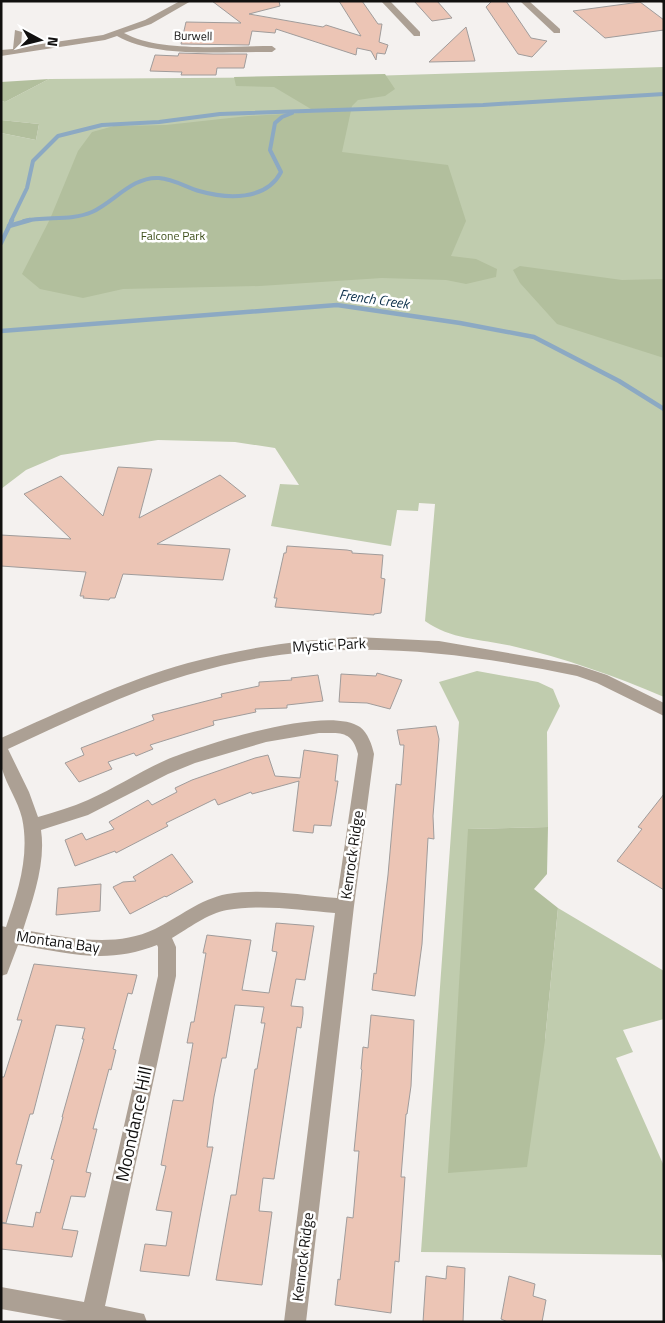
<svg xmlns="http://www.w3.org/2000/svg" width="665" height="1323" font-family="'Titillium Web',sans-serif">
	<rect width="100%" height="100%" fill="#f4f1ef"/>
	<g fill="#c0ccae">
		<path d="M664 67V697C615 676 564 658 512 646 482 639 451 640 425 621L435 504 419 503 418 511 397 510 391 546 271 526 280 484 299 485 275 448 235 442 158 440 61 455 26 470 1 489V133L36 140 39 124 1 120V101L5 102 49 79 335 77Z"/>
		<polygon points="477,671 538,682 553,689 560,706 547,732 548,827 468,829 545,1040 558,908 664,971 664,1019 623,1030 633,1052 616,1058 664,1166 664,1267 661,1255 421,1252 459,722 439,682"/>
	</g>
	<g fill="#b2bf9d">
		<polygon points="385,74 395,89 385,96 358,100 352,106 342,152 448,165 466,221 451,256 476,259 497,269 496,277 466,284 446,280 382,278 260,286 123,289 83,298 40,289 22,274 50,219 78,151 92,132 114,126 166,125 248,116 316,112 274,87 236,86 234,77"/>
		<polygon points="49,79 5,102 1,101 1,82"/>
		<polygon points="1,120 39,124 36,140 1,133"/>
		<polygon points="520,266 622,280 664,279 664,358 557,324 520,283 513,270"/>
		<polygon points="548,827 547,874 534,889 558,908 545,1040 527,1167 448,1173 468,829"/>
	</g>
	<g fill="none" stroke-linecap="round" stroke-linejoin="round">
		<g stroke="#8ca9c3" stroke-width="4">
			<polyline points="11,221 27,188 33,161 58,136 102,125 159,122 220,114 483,105 664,94"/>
			<path d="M24 221C46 216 71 221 92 212 114 202 133 176 159 178 173 179 186 187 199 191 227 199 266 201 281 172L270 150 275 123 282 117 292 113"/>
		</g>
		<g stroke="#8ca9c3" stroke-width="4.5">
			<polyline points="9,226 30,220"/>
			<polyline points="1,243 12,220"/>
			<polyline points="1,331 337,305 460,323 534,337 619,381 664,409"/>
		</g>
	</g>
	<g fill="#ecc5b5" stroke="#a09c9b">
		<polygon points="212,1 279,1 280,6 249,14 323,27 326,25 361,36 339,1 362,1 378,24 382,24 379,42 388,45 385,54 377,53 376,60 371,51 357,48 356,55 276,29 275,33 252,31 249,45 181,44 186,22 241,23"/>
		<polygon points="414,1 437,1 452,18 432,21"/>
		<polygon points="492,1 506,1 531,38 547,41 532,57 518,54 486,7"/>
		<polygon points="640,2 664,20 664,30 605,38 573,11"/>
		<polygon points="466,27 475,61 429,62"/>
		<polygon points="179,53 213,54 247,54 244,68 217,68 216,75 181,75 182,72 150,71 155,55 178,56"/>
		<polygon points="118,467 152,469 139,518 220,475 246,496 157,544 230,549 223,580 123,574 115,598 110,598 109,600 83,598 84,596 80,596 86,572 1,566 1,535 71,539 24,494 61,476 103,516"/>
		<polygon points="287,546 347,550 352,551 352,553 383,555 381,578 385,579 381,613 374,614 374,615 275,607 277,598 274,598 284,553 286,553"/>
		<polygon points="377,673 402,680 390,709 367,703 339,702 341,674 376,676"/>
		<polygon points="318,675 323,701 287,705 287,708 255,709 256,712 213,721 214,725 150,745 153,749 136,756 134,753 108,762 112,769 79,782 65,763 84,755 81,748 154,720 152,715 222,697 221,694 259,686 259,682 292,680 291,678"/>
		<polygon points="436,726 439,739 433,816 434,839 428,838 422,944 415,996 372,990 374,973 376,974 388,875 396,784 401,785 404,745 400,745 397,730"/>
		<polygon points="304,750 338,755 335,781 338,781 331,826 314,825 313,833 293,831 299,781 252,794 251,792 218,805 215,799 166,823 168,826 116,853 115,851 75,866 65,840 82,833 86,840 114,829 109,822 148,800 152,805 177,792 175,788 192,780 255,758 268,755 275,776 300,778"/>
		<polygon points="664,794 664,890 617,861 642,829 638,827"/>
		<polygon points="172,854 193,882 166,897 165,896 130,914 113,887 123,882 136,881 133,877"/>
		<polygon points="101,884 100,911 56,915 58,888"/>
		<polygon points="276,923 314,926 305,980 296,979 291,1006 303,1007 303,1014 301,1028 297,1027 274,1179 263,1178 259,1211 272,1212 262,1285 216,1280 231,1195 236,1195 255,1069 257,1069 265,1023 261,1023 264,1007 235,1005 226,1058 222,1058 214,1097 207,1147 213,1147 189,1276 140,1271 145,1244 166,1246 172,1212 156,1210 166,1166 161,1165 173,1100 183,1101 193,1043 187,1043 191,1022 194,1022 206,953 203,953 207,935 251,940 242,990 269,993 277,952 272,951"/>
		<polygon points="34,964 137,975 132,994 128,993 113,1049 116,1050 111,1070 109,1069 93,1129 97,1129 86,1172 91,1173 85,1197 71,1196 62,1229 78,1231 72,1257 1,1249 1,1223 33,1227 36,1212 40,1213 54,1160 51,1159 63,1117 62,1117 84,1039 82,1039 85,1028 56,1025 33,1114 30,1114 16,1164 22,1165 6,1223 1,1222 1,1077 4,1077 22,1020 17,1020"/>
		<polygon points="371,1015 414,1020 411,1086 407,1114 406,1114 401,1177 405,1177 399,1262 395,1261 391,1313 335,1305 338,1279 340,1280 347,1217 353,1218 359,1151 354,1151 362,1070 361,1069 363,1047 368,1048"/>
		<polygon points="447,1266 465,1268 463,1322 423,1322 426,1276 446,1279"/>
		<polygon points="509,1276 535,1284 533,1296 546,1300 542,1322 508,1322 501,1319"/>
	</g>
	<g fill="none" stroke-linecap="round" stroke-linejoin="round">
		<g fill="#aca094" fill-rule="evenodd">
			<path d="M180 1H191L151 24 124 33C160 53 230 46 272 46L276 49 272 52C225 51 157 59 117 36L105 40 1 56V50L13 49 15 30 22 32 21 47 103 35 145 20Z"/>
			<polygon points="381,1 390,1 420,32 420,36 414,36"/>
			<polygon points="520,1 529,1 560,29 560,33 554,33"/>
			<polygon points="659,1 664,1 664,4"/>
			<path d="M356 637 439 641 577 665 607 675 664 703V716L597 683 577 676C443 648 320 635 187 675 125 693 67 722 8 749L29 792 38 817C55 812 72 807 88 800 115 788 139 772 166 760 203 745 327 704 360 727 368 733 372 745 374 754L354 906 306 1322H284L335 913C300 910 262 904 227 910 208 913 188 929 172 938L176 947V976L105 1306 144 1314 147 1322H74L1 1309V1287L84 1302 158 976V947L157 945C107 965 69 953 18 945L7 974 1 976V926L6 927C18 892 30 855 22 818 18 801 7 786 2 769 0 760 1 747 1 738 62 711 123 681 188 663 243 648 298 640 356 637ZM319 733C340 733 352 730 358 754L337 898C301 895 262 888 227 894 200 899 178 918 155 929 113 949 67 937 23 930 33 899 46 863 41 830L88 815 168 774 195 763 266 742Z"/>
		</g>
	</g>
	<g text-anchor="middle" stroke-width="5" stroke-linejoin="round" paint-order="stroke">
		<g font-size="12" fill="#11100f" stroke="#fff">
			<text transform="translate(193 36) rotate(1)" y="4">Burwell</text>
		</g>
		<g font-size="12" fill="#3f501c" stroke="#fff">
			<text x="173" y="240">Falcone Park</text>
		</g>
		<g font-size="14" font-style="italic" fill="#0b2f4a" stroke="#fff">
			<text transform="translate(374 299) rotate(8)" y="5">French Creek</text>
		</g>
		<g font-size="15" fill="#11100f" stroke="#fff">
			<text transform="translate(329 645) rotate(-3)" y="5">Mystic Park</text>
			<text transform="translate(352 855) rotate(-82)" y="5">Kenrock Ridge</text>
			<text transform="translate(58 942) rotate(8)" y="5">Montana Bay</text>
			<text transform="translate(303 1257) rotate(-83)" y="5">Kenrock Ridge</text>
		</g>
		<g font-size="18" fill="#11100f" stroke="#fff">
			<text transform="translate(134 1124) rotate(-78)" y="6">Moondance Hill</text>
		</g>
	</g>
	<rect width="665" height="1323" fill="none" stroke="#11100f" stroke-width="5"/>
	<g transform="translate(40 40) rotate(97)" stroke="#ffffff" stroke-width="4" paint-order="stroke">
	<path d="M0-4L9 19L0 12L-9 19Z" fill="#11100f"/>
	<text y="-8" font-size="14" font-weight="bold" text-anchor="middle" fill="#11100f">N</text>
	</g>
</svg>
